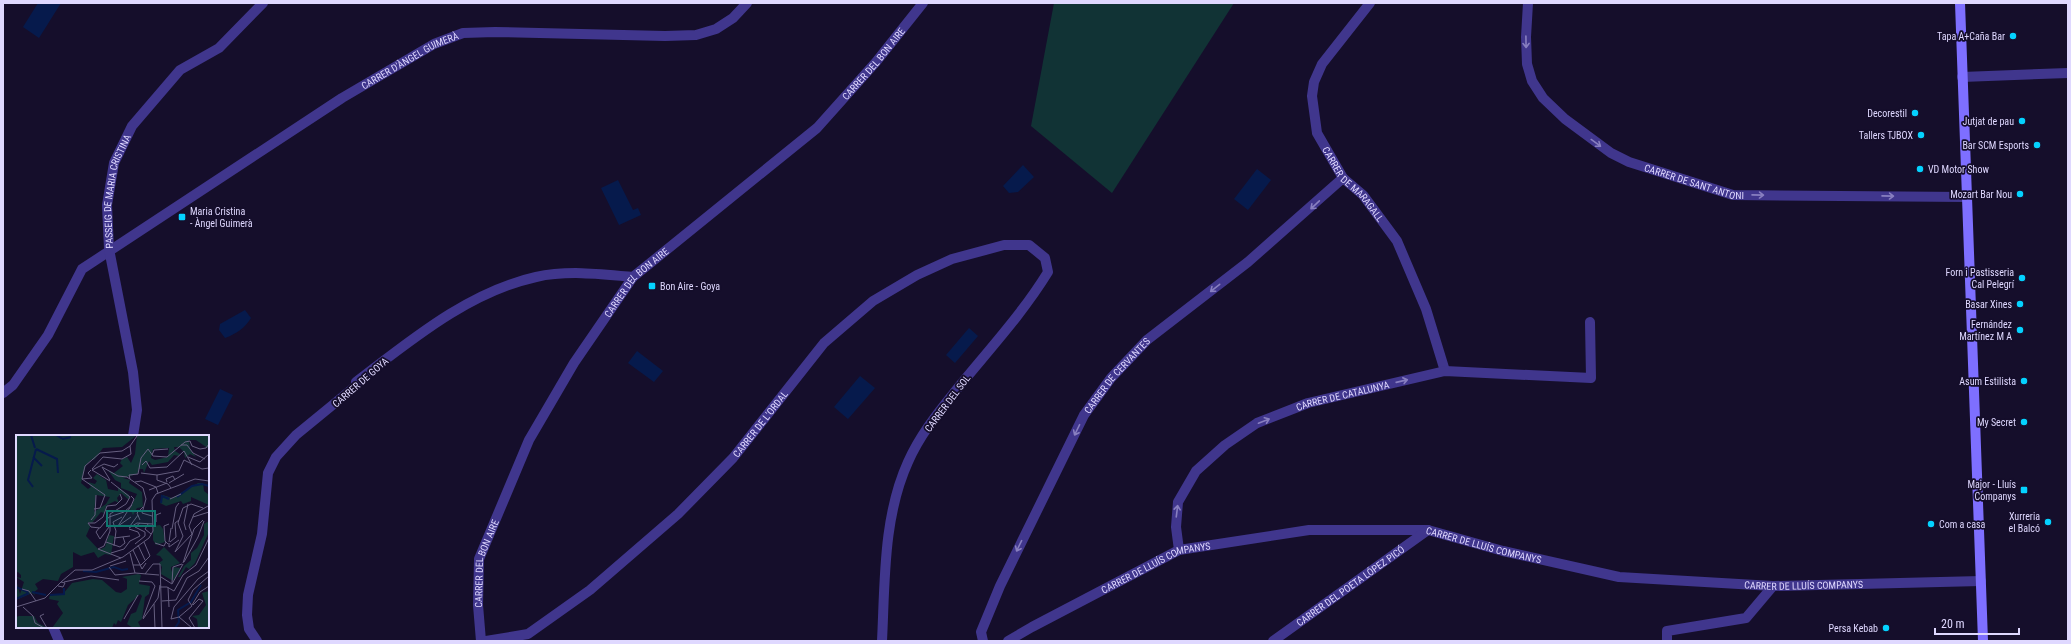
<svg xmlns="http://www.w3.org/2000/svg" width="2071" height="644" font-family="'Roboto Condensed',sans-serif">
	<rect width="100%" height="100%" fill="#150e2b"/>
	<polygon fill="#113335" points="1054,3 1234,3 1112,193 1031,126"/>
	<g fill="#061a4c">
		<polygon points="38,3 61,3 39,38 23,27"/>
		<polygon points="1023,165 1034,177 1018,192 1009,193 1003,186"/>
		<polygon points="1257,169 1271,180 1248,210 1234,199"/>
		<polygon points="618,180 633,210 638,208 641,215 619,225 601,188"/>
		<path d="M245 310 251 318C245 328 236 334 225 338L219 330 220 324Z"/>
		<polygon points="969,328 978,336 955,363 946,355"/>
		<polygon points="637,351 663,371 654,382 628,363"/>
		<polygon points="860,376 875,388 848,419 834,407"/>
		<polygon points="220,389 233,395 218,425 205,419"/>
	</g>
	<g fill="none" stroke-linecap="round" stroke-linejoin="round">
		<g stroke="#40368d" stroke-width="10">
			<path id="s1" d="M1370 3 1322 64 1314 82 1312 96 1317 133 1343 178 1363 195 1397 241 1426 309 1445 371"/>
			<path id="s2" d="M1528 3 1526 37 1527 64 1532 81 1543 98 1565 119 1611 153 1629 162 1733 195 1967 197"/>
			<polyline points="1962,77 2068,73"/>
			<path id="s3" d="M3 393 13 385 48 335 82 269 342 98 434 44 463 33 495 32 665 36 696 35 716 29 733 18 747 3"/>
			<path id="s4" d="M133 436 137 410 133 372 109 249 107 205 114 163 132 126 180 70 219 48 263 3"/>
			<path id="s5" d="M1179 550 1176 527 1178 502 1196 471 1225 445 1257 423 1308 403 1445 371 1591 378 1590 322"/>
			<polyline points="53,627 59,641"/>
			<path d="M257 641 249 629 247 615 248 595 262 534 268 473 276 457 296 435 357 385 356 382C410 341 468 292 536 277 567 270 602 274 633 277"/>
			<path id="s6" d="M481 641 478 605 479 559 529 440 574 363 633 277 817 128 876 62 923 3"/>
			<path id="s7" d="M486 641 528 634 590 590 678 514 733 458 824 343 873 301 917 275 952 259 1004 245H1029L1045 258 1048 272C1021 316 985 354 953 394 936 415 919 437 908 462 883 517 885 582 882 641"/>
			<path id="s8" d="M983 641 981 632 1000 586 1084 415 1111 378 1147 340 1248 262 1343 178"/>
			<path id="s9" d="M1008 641 1032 627 1179 550 1309 530H1428L1503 551 1619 577 1773 586 1981 581"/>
			<path id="s10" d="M1273 641 1428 530"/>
			<polyline points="1667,641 1667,631 1746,618 1773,586"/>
		</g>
		<polyline stroke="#7e6fff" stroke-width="10" points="1960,3 1983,641"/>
	</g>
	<defs><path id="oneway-shaft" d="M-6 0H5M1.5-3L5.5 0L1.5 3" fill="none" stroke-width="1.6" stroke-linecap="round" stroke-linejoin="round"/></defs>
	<g stroke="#887fc0">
		<use href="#oneway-shaft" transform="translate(1526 42) rotate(89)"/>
		<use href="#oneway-shaft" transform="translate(1596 143) rotate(36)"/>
		<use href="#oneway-shaft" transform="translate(1758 195) rotate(1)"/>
		<use href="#oneway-shaft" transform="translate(1888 196) rotate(1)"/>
		<use href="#oneway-shaft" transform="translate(1315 205) rotate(137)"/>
		<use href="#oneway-shaft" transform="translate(1215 288) rotate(142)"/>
		<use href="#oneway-shaft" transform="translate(1402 381) rotate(-13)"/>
		<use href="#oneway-shaft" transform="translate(1264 421) rotate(-21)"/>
		<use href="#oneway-shaft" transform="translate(1077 430) rotate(116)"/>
		<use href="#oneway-shaft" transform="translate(1177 511) rotate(-83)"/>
		<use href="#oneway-shaft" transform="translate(1019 546) rotate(116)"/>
	</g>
	<g fill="#04d2ff" stroke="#150e2b" stroke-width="1.5">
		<circle cx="2013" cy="36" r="4"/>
		<circle cx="1915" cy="113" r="4"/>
		<circle cx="2022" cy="121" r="4"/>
		<circle cx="1921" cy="135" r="4"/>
		<circle cx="2037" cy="145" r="4"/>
		<circle cx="1920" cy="169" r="4"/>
		<circle cx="2020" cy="194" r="4"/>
		<rect x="178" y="213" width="8" height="8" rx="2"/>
		<circle cx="2022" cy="278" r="4"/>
		<rect x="648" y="282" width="8" height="8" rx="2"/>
		<circle cx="2020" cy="304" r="4"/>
		<circle cx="2020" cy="330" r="4"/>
		<circle cx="2024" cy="381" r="4"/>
		<circle cx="2024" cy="422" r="4"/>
		<rect x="2020" y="486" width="8" height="8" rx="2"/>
		<circle cx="2048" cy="522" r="4"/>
		<circle cx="1931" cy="524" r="4"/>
		<circle cx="1886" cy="628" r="4"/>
	</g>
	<g text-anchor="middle" stroke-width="3.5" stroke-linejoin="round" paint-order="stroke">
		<g font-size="10" fill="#dfd8ff" stroke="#150e2b" text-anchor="end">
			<text x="2005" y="40">Tapa A+Caña Bar</text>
			<text x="1907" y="117">Decorestil</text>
			<text x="2014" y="125">Jutjat de pau</text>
			<text x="1913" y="139">Tallers TJBOX</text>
			<text x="2029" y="149">Bar SCM Esports</text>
			<text x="1928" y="173" text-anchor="start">VD Motor Show</text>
			<text x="2012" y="198">Mozart Bar Nou</text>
			<text x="190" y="215" text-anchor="start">Maria Cristina<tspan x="190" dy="12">- Àngel Guimerà</tspan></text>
			<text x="2014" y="276">Forn i Pastisseria<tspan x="2014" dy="12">Cal Pelegrí</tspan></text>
			<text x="660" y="290" text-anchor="start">Bon Aire - Goya</text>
			<text x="2012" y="308">Basar Xines</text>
			<text x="2012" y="328">Fernández<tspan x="2012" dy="12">Martínez M A</tspan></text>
			<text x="2016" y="385">Asum Estilista</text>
			<text x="2016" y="426">My Secret</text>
			<text x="2016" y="488">Major - Lluís<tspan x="2016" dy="12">Companys</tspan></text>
			<text x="2040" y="520">Xurreria<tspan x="2040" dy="12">el Balcó</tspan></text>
			<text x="1939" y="528" text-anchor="start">Com a casa</text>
			<text x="1878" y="632">Persa Kebab</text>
		</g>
		<g font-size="10" fill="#dfd8ff" stroke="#150e2b">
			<text dy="4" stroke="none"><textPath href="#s3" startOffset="537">CARRER D'ÀNGEL GUIMERÀ</textPath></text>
			<text dy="4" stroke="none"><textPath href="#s6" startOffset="727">CARRER DEL BON AIRE</textPath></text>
			<text dy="4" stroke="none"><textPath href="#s2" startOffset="275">CARRER DE SANT ANTONI</textPath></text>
			<text dy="4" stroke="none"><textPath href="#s1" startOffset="212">CARRER DE MARAGALL</textPath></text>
			<text dy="4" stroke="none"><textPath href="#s4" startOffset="249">PASSEIG DE MARIA CRISTINA</textPath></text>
			<text dy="4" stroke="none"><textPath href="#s6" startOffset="403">CARRER DEL BON AIRE</textPath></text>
			<text dy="4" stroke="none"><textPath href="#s8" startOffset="301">CARRER DE CERVANTES</textPath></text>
			<text transform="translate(360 382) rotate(-41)" y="4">CARRER DE GOYA</text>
			<text dy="4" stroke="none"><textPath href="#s5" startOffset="252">CARRER DE CATALUNYA</textPath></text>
			<text transform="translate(947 403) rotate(-53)" y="4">CARRER DEL SOL</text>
			<text dy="4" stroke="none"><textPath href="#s7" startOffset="357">CARRER DE L'ORDAL</textPath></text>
			<text dy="4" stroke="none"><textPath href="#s9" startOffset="502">CARRER DE LLUÍS COMPANYS</textPath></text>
			<text dy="4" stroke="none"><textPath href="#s6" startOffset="79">CARRER DEL BON AIRE</textPath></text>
			<text dy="4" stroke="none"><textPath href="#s9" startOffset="166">CARRER DE LLUÍS COMPANYS</textPath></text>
			<text dy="4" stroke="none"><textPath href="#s9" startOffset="826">CARRER DE LLUÍS COMPANYS</textPath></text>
			<text dy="4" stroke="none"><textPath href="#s10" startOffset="95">CARRER DEL POETA LÓPEZ PICÓ</textPath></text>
		</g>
	</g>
	<g transform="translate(16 435)">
		<rect width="193" height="193" fill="#150e2b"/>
		<path d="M0 0H193V14L180 5H173L174 14 180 22 174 19 169 23 168 17 163 12H158L159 16 164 19 163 21 158 20 152 27 136 30 133 26 128 38 127 34H123L121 39 107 43 114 45 113 48 126 57 127 72 121 73 117 80 114 74 121 59 105 53V48L99 45 92 35 98 38 107 31 104 28 106 24 111 22 115 28 119 19 121 0 106 12 87 13 78 25 76 24 70 30 65 48 72 54 75 52 72 47 79 49 81 46 77 43 81 39 90 45 92 54 102 56V52L113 60V65L105 58 101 63 103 68 99 66 91 70 88 78 85 77 76 88 72 87 74 92 70 101 83 115 89 112 93 100 98 101 95 120 89 119 82 123 78 117 65 121 57 117V132L45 139 42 146 27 144 19 149 22 154 18 157 19 160 16 158 0 165V145L4 159 8 147 0 142 5 143V140L2 137 0 138ZM150 13H153L152 22 139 25 135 23 137 14ZM80 60 94 62 90 69 78 77ZM182 48H187L188 56 193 60V70L175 62V66L167 69 165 66 150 71 144 68 147 60 156 63ZM193 86 192 99 179 128 173 134 170 132 164 142H162L168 131 175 125V118L181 113 188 100V89ZM144 90 147 94 149 107 140 110 137 105V91ZM148 112 164 128 155 132V137L157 132 165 133 157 146 145 139 146 132 143 128 147 125 144 121 140 120ZM122 139 125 140 123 149 134 151 133 159 129 162 126 184 122 187 125 193H117L111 189 115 179 120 177 126 161 124 159 112 170 105 187 102 185 100 190 98 188 96 193H36L47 178 41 169 43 166 33 164 34 160 47 159 56 148 77 144 86 145 100 157 105 158 111 154V144L106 142ZM193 156V193H182L181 184 176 181 183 180 190 170 186 158ZM3 181H18L22 188 32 193H0V182Z" fill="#113335" fill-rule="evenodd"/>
		<path fill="none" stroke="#061a4c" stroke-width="2" d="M15 0 19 13M40 0 47 4 55 2M20 14 41 24 42 38M17 22 26 31M17 52 12 45 20 14M161 62 176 51 186 49 193 51M145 68 146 61 153 64M67 136 80 137 98 132 106 135 112 134M0 152 12 157M16 157 30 160M34 160 48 159V153M0 164 13 158M159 193 163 187 162 175 175 167 185 150"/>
		<path fill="none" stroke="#665f80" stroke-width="1" d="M165 10H171L177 18 189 24M136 20 138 15 152 14M172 22 184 27 193 19M126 30 130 26 134 33 151 32 168 16 176 30M86 32 102 41 111 42 127 53 130 64 126 78 136 81M86 32 94 45M76 34 87 22 106 24 115 19 114 11M76 35 88 29 98 32 102 29M76 35 94 46M125 38 141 40M66 44 69 31 84 18 106 16 114 11 121 1M66 44 89 60 84 73 78 74M66 44 76 43 72 38 75 35M114 44 113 40 122 39 125 23 132 14 137 21 151 22 169 7 174 6 176 11 184 14 190 13 193 9M119 47 125 46 140 52 142 58M151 47 150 44 157 41 159 45M153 48 168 39M155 53 152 49 141 45V40L163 36 168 25 186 34 193 33M133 55 151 48M104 59 106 64 100 70 91 71 87 82 79 88H72L75 92 84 93 93 82 108 77 116 70M154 64 165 59M177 82 193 77M75 85 79 80 80 60M124 85 121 78 127 72M140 87V80L145 78M132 89 129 94 135 99M102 91 115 71 118 64 115 61M102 91 115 82M114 91 122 80M83 93 80 97 84 104 93 92M113 93 121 88 137 89M156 94 160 72 163 68M170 95 168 88 172 69M176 99 159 117 167 101 162 88 167 73 175 69 187 73M176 99 173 91 178 79 192 71M98 103 114 101M90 107 104 112 109 108 107 102M128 107 134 121M153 107 155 93M154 107 160 102 159 88 163 85M139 108 148 111 150 107M153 108V112L163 105M119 109 129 101V97L119 92 124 88M152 109 149 106 148 91 153 89M122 110 129 125M98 111 100 96 97 87 106 82M82 114 88 111 94 96V79L110 69 114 62 95 47M82 114 105 123M117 115 126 134 130 128M95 118 108 114 114 106 124 101 122 97 113 94M114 118 119 138 143 140M168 127 182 102 188 86M167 128 178 94 187 85M117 130H125L134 121M94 131 110 126M93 132 99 140 119 138M129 139 137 129H144L146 193M145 142 156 149 167 129M182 144 193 136M123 146 136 147 139 151 127 183M45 147 59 135H76L107 122 133 103 137 96 136 65 140 59 179 44 193 46M48 147 75 141 103 145M156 148 157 132 166 129M144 152H151L158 156M152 152 153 172M6 154 13 156 20 166M158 156 167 140 180 130 193 103M146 166 160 165 171 143 183 136 193 122M138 169 139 193M176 170 184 157 193 151M177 170 183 164 187 166 173 183 179 193M176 171 172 165 177 155 193 141M0 172 29 163 45 147 49 148 47 152 42 151M7 172 17 181 19 188 28 193M28 179 24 181 31 193M163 182 176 193M108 184 122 160M127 184 142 163 144 150M155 184 158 172 182 144M155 184 163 182 176 171"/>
		<path fill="#0f766e" fill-opacity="0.15" stroke="#0f766e" stroke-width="2" d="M91 76H139V91H91Z"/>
		<rect width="193" height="193" fill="none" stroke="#dfd8ff" stroke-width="2"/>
	</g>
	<rect width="2071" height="644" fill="none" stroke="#dfd8ff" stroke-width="8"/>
	<path d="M1935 628v6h84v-6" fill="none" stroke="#dfd8ff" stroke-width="2"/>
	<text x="1941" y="628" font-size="12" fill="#dfd8ff" stroke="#150e2b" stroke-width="3" paint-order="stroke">20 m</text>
</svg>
